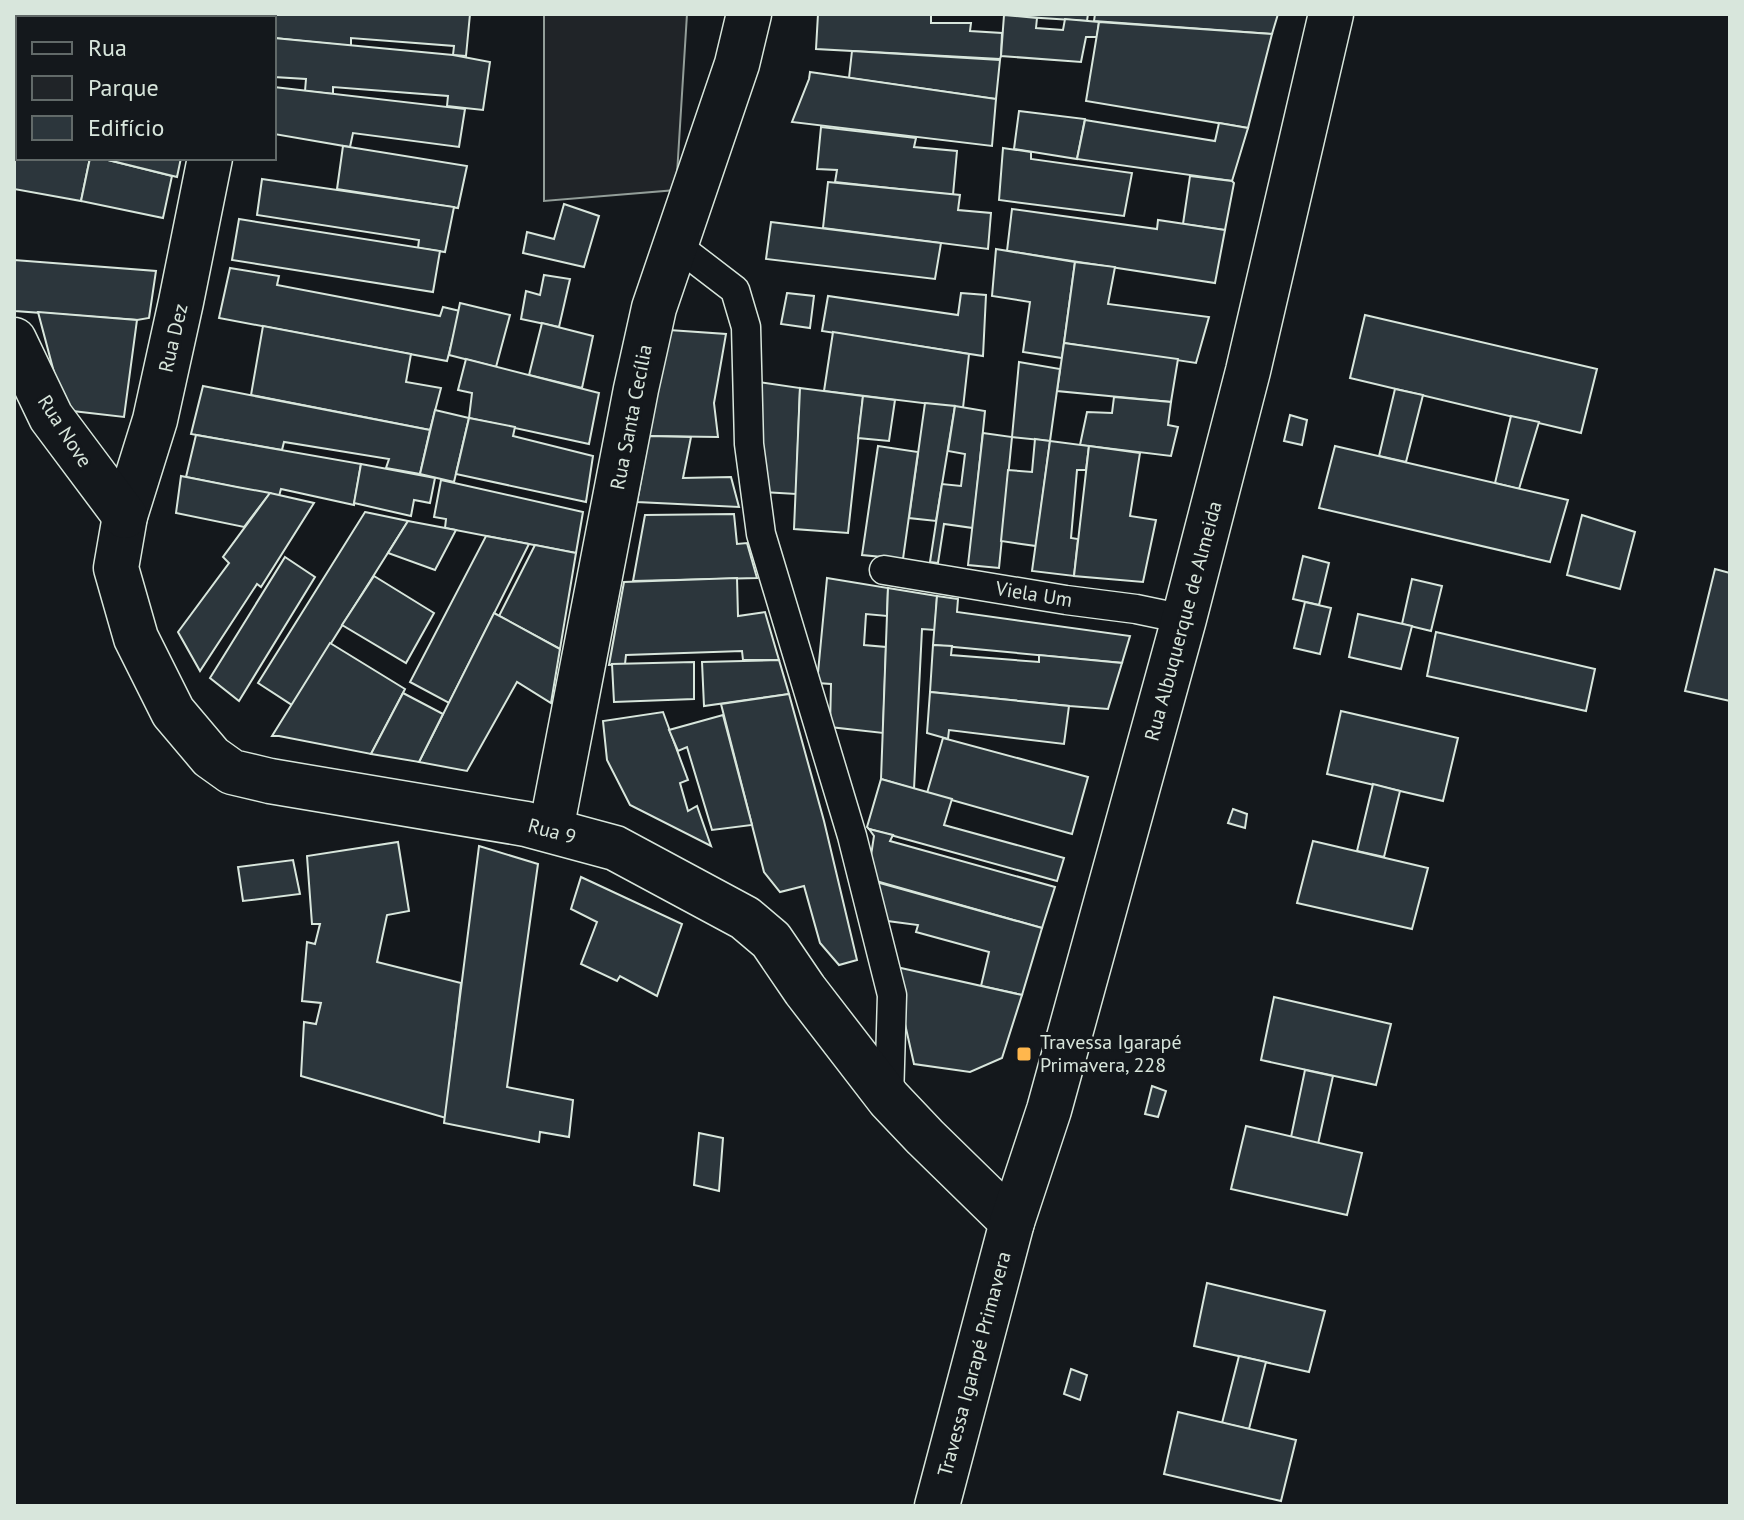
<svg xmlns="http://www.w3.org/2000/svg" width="1744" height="1520" font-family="'PT Sans',sans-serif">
	<rect width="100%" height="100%" fill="#14181c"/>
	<polygon fill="#202428" stroke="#939e99" stroke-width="2" points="544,14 687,14 676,190 544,201"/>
	<g fill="#2c363c" stroke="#d8e6dc" stroke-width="2">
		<polygon points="25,14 102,14 127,18 24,18"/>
		<polygon points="102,14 205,14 204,18 127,18"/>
		<polygon points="270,14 470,14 466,56 453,55 454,46 351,38 351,46 274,38 274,18 269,18"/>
		<polygon points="818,14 931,14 931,23 971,23 970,31 1002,33 1001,56 1000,59 816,49"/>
		<polygon points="1027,14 1088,14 1087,21 1026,17"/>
		<polygon points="1095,14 1278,14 1272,34 1094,21"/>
		<polygon points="1004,15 1037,18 1036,28 1063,30 1065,19 1099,22 1097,37 1086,37 1081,62 1001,56"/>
		<polygon points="1099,22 1272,34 1248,128 1086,101"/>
		<polygon points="274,38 453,55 490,62 483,110 447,106 448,96 333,87 333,94 305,91 306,79 274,77"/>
		<polygon points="852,51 1000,60 996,99 849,78"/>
		<polygon points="18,52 18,91 14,91 14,77"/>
		<polygon points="810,72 996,99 992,146 792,122 809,79"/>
		<polygon points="274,87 465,109 459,147 353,133 350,147 274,134"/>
		<polygon points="14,91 18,91 18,127 14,126"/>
		<polygon points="1019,111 1085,119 1077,159 1014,149"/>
		<polygon points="1085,120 1215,141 1219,123 1248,128 1232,181 1077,159"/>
		<polygon points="821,127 916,138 914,147 957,151 953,195 835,182 837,170 817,169"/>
		<polygon points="14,138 18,139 18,158 90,158 81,201 14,189"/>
		<polygon points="343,146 467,166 458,208 337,189"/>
		<polygon points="1003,148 1031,152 1031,159 1132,173 1124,216 999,200"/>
		<polygon points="90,158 100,158 172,176 163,218 81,201"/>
		<polygon points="100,158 181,158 177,177"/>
		<polygon points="1190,176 1232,181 1234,183 1225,230 1183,224"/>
		<polygon points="262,179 454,207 445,252 418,248 419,240 257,215"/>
		<polygon points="828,182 960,195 958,210 991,213 988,249 823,228"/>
		<polygon points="564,204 599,216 584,267 523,253 527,232 554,239"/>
		<polygon points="1012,209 1157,229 1158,220 1225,230 1215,283 1007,251"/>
		<polygon points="239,219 440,251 433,292 232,260"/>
		<polygon points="771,222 941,243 935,279 766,259"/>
		<polygon points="996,249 1075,262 1062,358 1023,352 1030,302 992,296"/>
		<polygon points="14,260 156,271 149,318 137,320 15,311"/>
		<polygon points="1075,262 1115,267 1108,304 1209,317 1196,363 1064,343"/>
		<polygon points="230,268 279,276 277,285 440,316 443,307 460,311 447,361 219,318"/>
		<polygon points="544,275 570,279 559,327 521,319 526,291 540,295"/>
		<polygon points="787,293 814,296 810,328 781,324"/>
		<polygon points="961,293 986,295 983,356 822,331 828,296 958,315"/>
		<polygon points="460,303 510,315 496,367 449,355"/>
		<polygon points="38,312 137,320 124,417 64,410"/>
		<polygon points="1365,315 1597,369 1581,433 1350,378"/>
		<polygon points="542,323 593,336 582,388 529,375"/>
		<polygon points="263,326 411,354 406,382 441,388 430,430 251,395"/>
		<polygon points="669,330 726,334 714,403 718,437 649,436"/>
		<polygon points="833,332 969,354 963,408 824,391"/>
		<polygon points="1064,343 1178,359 1171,402 1057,391"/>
		<polygon points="466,359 599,393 589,444 469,418 472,393 458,390"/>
		<polygon points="1019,362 1060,369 1050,441 1012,437"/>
		<polygon points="758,382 800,388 796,494 763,492"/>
		<polygon points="203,386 430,430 420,474 386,468 389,459 284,442 282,450 191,434"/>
		<polygon points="800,388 863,396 848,533 794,529"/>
		<polygon points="1395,389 1423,395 1406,462 1379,456"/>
		<polygon points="863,396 895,400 889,441 858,438"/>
		<polygon points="1114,397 1171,402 1168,425 1178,427 1171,456 1080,445 1087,412 1112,413"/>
		<polygon points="925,403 955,406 936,521 909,518"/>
		<polygon points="955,406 985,411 973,528 944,524 938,563 930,562 942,484 961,486 965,454 948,451"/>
		<polygon points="435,410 469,418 454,482 420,474"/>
		<polygon points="1290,415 1307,420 1302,445 1284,441"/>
		<polygon points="1511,416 1539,422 1519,489 1495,483"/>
		<polygon points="469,418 515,427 513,436 593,456 586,502 456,474"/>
		<polygon points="983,433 1012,437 999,568 968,565"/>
		<polygon points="196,435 361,464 354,505 281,489 279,496 186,477"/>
		<polygon points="649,436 691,437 683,478 731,477 739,507 637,502"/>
		<polygon points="1035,439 1050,441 1036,546 1001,541 1008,470 1032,472"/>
		<polygon points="1050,441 1089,446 1086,470 1077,470 1071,538 1078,539 1074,576 1032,571"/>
		<polygon points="878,446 918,452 903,559 862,555"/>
		<polygon points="1089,446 1140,453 1130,516 1156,520 1143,582 1074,576"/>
		<polygon points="1335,446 1568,500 1550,562 1319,508"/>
		<polygon points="361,464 435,478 430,503 414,500 411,516 354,503"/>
		<polygon points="181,476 237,487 270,493 244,527 176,513"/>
		<polygon points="441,480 583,512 576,553 445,528 446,519 434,517"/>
		<polygon points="270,493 314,503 261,587 257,584 200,671 178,632 229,563 223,557"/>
		<polygon points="365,512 408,521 292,705 258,683"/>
		<polygon points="734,514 737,544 747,543 757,578 633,581 645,515"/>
		<polygon points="1582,515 1635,532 1620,589 1567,575"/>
		<polygon points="408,521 456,530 435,570 388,553"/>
		<polygon points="486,536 529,544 449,703 410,682"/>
		<polygon points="535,545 576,553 560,649 499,616"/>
		<polygon points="1303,556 1329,563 1319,605 1293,599"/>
		<polygon points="285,557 315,577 239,701 210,678"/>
		<polygon points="1715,569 1730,573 1730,701 1685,691"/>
		<polygon points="374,576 434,613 406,663 342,625"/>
		<polygon points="737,578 738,616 765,612 779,660 743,660 742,651 626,655 625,664 609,665 624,582"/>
		<polygon points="827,578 888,588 887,616 866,614 864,645 886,647 883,733 830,727 831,684 817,683"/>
		<polygon points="1412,579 1442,586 1431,631 1402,624"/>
		<polygon points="888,588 937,596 935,630 922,629 914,789 881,779"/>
		<polygon points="937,596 958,599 957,612 1130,636 1122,663 933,645"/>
		<polygon points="1305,602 1331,608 1320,654 1294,648"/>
		<polygon points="494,613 560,649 551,703 517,682 467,771 419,762"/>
		<polygon points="1358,614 1412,626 1401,669 1349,657"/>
		<polygon points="1436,632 1595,669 1586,711 1427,676"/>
		<polygon points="330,643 405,689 371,754 279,736 272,736"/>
		<polygon points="933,645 952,646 951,655 1039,662 1039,655 1122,663 1108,709 1069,706 930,692"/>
		<polygon points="779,660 789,694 704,706 702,662"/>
		<polygon points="694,662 694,699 614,702 612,664"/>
		<polygon points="930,692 1069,706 1064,744 949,730 948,739 927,733"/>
		<polygon points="403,693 443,714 419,762 371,754"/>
		<polygon points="789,694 824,821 857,960 839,965 820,943 804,886 780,892 764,872 721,704"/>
		<polygon points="1341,711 1458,738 1443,801 1327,774"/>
		<polygon points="663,712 688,780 680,783 688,811 697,806 711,846 630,805 607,760 603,721"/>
		<polygon points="723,715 752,825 712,830 687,747 678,751 669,730"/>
		<polygon points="943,738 1088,777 1072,834 927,793"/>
		<polygon points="881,779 952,799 944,825 1064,858 1057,881 869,829 867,827"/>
		<polygon points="1373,784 1400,791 1384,857 1357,851"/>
		<polygon points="1233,809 1247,814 1245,828 1228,823"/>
		<polygon points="869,829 893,835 890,841 1055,887 1042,928 869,879 868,875 874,836"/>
		<polygon points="1313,841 1428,868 1412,929 1297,903"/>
		<polygon points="398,842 409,911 387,915 377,962 461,983 446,1118 301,1076 304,1022 316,1024 321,1003 302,1001 307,942 315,944 320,924 312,924 307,856"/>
		<polygon points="479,846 538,864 507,1087 573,1100 569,1137 540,1132 539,1142 444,1123"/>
		<polygon points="293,860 300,894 243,901 238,867"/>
		<polygon points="581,877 682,924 657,996 620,976 617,981 581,964 597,922 571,909"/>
		<polygon points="869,880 1042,928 1022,995 981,986 989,952 916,932 918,925 880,920"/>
		<polygon points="892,966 1022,995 1002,1058 970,1072 914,1064"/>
		<polygon points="1274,997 1391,1024 1376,1085 1261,1060"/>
		<polygon points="1305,1070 1333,1076 1318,1144 1291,1137"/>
		<polygon points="1152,1086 1166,1091 1158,1117 1145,1114"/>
		<polygon points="1246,1126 1362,1153 1347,1215 1231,1189"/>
		<polygon points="699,1133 723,1138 719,1191 694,1185"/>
		<polygon points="1207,1283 1325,1311 1309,1372 1194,1346"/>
		<polygon points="1239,1356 1266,1362 1249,1429 1222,1423"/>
		<polygon points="1071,1369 1087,1375 1080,1400 1064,1394"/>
		<polygon points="1178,1412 1296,1440 1281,1501 1164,1474"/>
	</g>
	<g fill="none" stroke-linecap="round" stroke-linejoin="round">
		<defs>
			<g id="lane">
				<polyline points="675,244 735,290 746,327 749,444 761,534 852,836 892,995 889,1099"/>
				<polyline points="884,570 1066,600 1136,609 1184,619"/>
			</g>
			<g id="street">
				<polyline points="238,18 239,14"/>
				<polyline points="210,158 181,302 155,420 125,516 116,568 136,638 173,712 211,757 232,772 270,781 526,824 615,848 745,918 771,940 805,990 889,1099 925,1137 1012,1222"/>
				<polyline points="14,340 51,417 125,516"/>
				<polyline points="551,830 636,389 654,308 737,64 749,14"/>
				<polyline points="937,1506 1012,1222 1049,1110 1184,619 1248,371 1331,14"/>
			</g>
		</defs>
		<use href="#lane" stroke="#d8e6dc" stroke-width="31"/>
		<use href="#street" stroke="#d8e6dc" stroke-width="47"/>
		<use href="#lane" stroke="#14181c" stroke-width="28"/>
		<use href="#street" stroke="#14181c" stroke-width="44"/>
	</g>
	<rect fill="#ffb74d" stroke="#14181c" stroke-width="3" x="1016" y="1046" width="16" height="16" rx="4"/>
	<g text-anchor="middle" stroke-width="6" stroke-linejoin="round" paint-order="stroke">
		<g font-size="20" fill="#d8e6dc" stroke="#14181c">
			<text transform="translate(173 338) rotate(-77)" y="7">Rua Dez</text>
			<text transform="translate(631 417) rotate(-79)" y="7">Rua Santa Cecília</text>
			<text transform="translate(65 431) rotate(57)" y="7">Rua Nove</text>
			<text transform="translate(1034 594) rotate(9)" y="7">Viela Um</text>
			<text transform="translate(1183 621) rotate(-75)" y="7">Rua Albuquerque de Almeida</text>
			<text transform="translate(552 831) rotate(15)" y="7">Rua 9</text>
			<text transform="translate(974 1364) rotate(-75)" y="7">Travessa Igarapé Primavera</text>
		</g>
		<g font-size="20" fill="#d8e6dc" stroke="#14181c" text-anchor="start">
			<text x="1040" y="1049">Travessa Igarapé<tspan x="1040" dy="23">Primavera, 228</tspan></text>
		</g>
	</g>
	<rect width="1744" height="1520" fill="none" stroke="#d8e6dc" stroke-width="32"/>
	<rect x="16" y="16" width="260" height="144" fill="#14181c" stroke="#626a69" stroke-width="2"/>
	<rect x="32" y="42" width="40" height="12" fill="#14181c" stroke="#626a69" stroke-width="2"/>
	<text x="88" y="56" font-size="24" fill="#d8e6dc">Rua</text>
	<rect x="32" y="76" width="40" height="24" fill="#202428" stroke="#626a69" stroke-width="2"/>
	<text x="88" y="96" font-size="24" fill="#d8e6dc">Parque</text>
	<rect x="32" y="116" width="40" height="24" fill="#2c363c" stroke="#626a69" stroke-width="2"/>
	<text x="88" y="136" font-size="24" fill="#d8e6dc">Edifício</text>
</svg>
